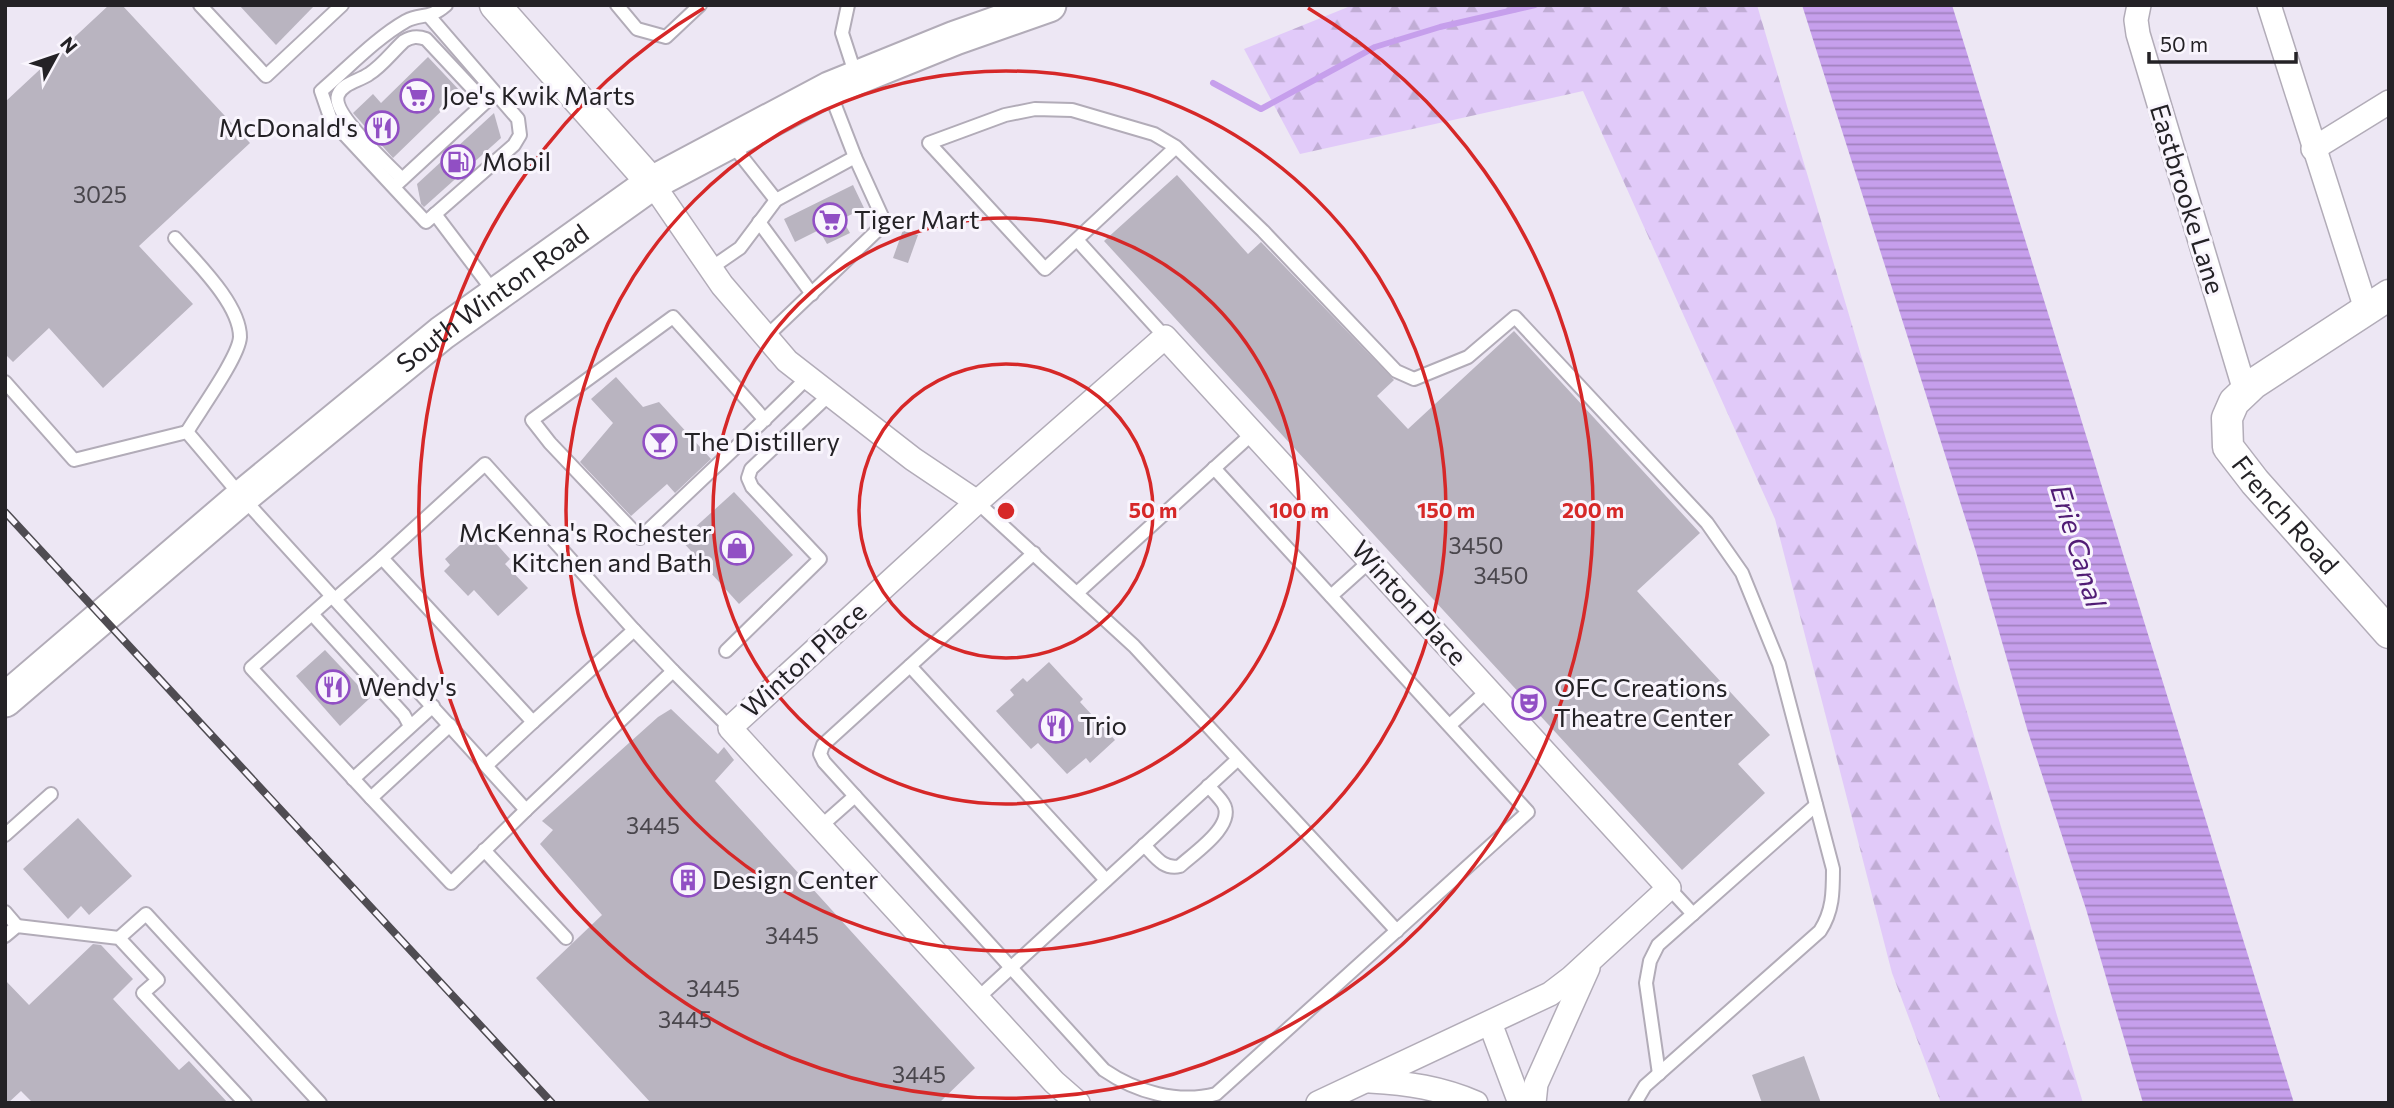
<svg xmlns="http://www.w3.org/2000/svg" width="2394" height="1108" font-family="Commissioner,sans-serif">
	<defs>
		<pattern id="forest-firs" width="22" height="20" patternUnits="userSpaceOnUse" patternTransform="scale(1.75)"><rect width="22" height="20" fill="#e1caf9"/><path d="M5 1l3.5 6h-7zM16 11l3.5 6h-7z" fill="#c1add5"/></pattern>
		<pattern id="water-rules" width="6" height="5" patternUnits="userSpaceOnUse" patternTransform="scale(1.75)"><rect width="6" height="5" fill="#c69fec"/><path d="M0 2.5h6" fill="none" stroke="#a181bf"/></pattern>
	</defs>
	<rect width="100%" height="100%" fill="#ede7f4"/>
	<polygon fill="url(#forest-firs)" points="1353,5 1757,5 2083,1103 1941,1103 1892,973 1775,519 1583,91 1300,154 1244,49"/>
	<polygon fill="url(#water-rules)" points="1802,5 1952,5 2294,1103 2143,1103 2086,909 2028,732 1976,552"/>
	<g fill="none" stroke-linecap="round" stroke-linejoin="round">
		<polyline stroke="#c69fec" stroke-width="6" points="1213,83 1261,109 1375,47 1440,27 1535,5"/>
	</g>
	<g fill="#b9b4c0">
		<polygon points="109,5 122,5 250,143 139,246 193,304 103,388 49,328 13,362 5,354 5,102"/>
		<polygon points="239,5 315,5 276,45"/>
		<polygon points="428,57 461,92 393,158 353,113 373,94 381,103"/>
		<polygon points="494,113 501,138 424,207 421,204 417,184"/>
		<polygon points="1177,175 1248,254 1261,242 1394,380 1377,396 1408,429 1514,331 1700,533 1637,591 1770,735 1738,764 1765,793 1682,870 1104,241"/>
		<polygon points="853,185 864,208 842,219 850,233 827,244 819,230 795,242 784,219"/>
		<polygon points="903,230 918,235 908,263 893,258"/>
		<polygon points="616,377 643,407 659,402 711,459 675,493 667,484 631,516 580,462 613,423 591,399"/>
		<polygon points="734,492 793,555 739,604 681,540"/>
		<polygon points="476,530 479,534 484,530 510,559 505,564 528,588 498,616 474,590 468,596 444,571 450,565 445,559"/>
		<polygon points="325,650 370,698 340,726 296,676"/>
		<polygon points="1049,662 1083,699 1080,702 1115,740 1090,763 1086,758 1067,774 1038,743 1031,749 996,711 1014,695 1010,690 1023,678 1027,682"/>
		<polygon points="671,709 718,754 724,747 734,760 715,781 975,1068 939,1103 651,1103 536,978 602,915 540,844 553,830 542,821 658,717"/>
		<polygon points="78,818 132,876 89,915 81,906 68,919 23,869"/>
		<polygon points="93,944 101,945 133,979 113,999 179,1070 189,1061 228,1103 33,1103 21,1091 8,1103 5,1103 5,980 29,1005"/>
		<polygon points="1804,1056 1821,1103 1762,1103 1752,1075"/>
	</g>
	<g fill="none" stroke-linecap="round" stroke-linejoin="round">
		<defs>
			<g id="service">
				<polyline points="200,5 266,76 342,5"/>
				<polyline points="617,5 637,29 666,37 700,5"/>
				<polyline points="848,5 842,33 856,76"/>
				<path d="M429 16 518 119 520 135 514 145 426 222 331 120 321 91C347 69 376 38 406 21 421 13 429 20 446 5"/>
				<polyline points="731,143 776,200"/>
				<path d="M1176 147 1045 269 929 143 1005 115 1035 109 1072 110 1154 134 1176 147 1263 231 1396 371 1414 379 1468 357 1515 317 1707 523 1742 573 1779 664 1833 869C1833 892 1833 911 1820 931L1645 1086 1635 1103"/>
				<path d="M402 179C389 165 331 114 338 95 343 83 359 81 369 74 382 66 393 51 404 41 412 36 418 36 426 39L485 102"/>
				<polyline points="398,183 490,98"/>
				<polyline points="435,214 494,292"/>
				<polyline points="759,222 812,294"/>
				<path d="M175 238C196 262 240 304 240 337 239 357 198 413 187 432"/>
				<polyline points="1078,241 1165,337"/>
				<polyline points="711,268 740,248 776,200 855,157"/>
				<polyline points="766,337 885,223 855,157 829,90"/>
				<polyline points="5,382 74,460 187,432 242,497 526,810 673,671 730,728"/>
				<path d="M765 420 673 317 532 420 550 443 640 538C696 485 753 432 807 378"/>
				<polyline points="977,502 1134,646 1397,931"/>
				<path d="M1034 553 823 745 820 754 824 762 1104 1070C1136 1092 1178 1104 1216 1094L1528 812 1214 468"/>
				<polyline points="382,558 485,464 634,630"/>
				<polyline points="1077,593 1253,433"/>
				<polyline points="332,596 251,668 371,798 450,725"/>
				<polyline points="1331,596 1370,561"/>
				<polyline points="335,599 382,558 533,722 634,630 673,671"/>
				<polyline points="312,614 404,715 410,726"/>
				<polyline points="726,651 820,559 752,487 748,478 751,469 829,395"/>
				<polyline points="910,666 1106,880"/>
				<polyline points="1450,725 1488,690"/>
				<polyline points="487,765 533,722"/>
				<polyline points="353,779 433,706"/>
				<polyline points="371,798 451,883 526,810"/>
				<polyline points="820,827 855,796"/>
				<polyline points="5,835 51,794"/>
				<path d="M1144 845C1155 856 1163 870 1180 866 1194 853 1237 825 1223 803 1219 797 1213 791 1208 786"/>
				<polyline points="484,850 566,938"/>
				<polyline points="1669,888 1693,914"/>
				<polyline points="5,912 17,926"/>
				<polyline points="5,936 17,926 119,938 158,980 143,993 245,1103"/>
				<polyline points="119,938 146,914 320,1103"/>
				<polyline points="978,998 1238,759"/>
				<polyline points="1659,1074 1646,983 1650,961 1658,945 1816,805"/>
			</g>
			<g id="minor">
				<polyline points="2139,5 2136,20 2138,34 2245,391"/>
				<polyline points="2269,5 2366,309"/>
				<polyline points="2313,149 2389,102"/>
				<polyline points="652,183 722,285 787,361 913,459 977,502"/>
				<polyline points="1490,1023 1520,1103"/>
				<path d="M1370 1081C1408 1083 1441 1088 1476 1103"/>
				<polyline points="1078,1103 1054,1082 730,728 977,502 1165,337 1669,888 1571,978 1550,994 1318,1103"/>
				<polyline points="1534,1103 1536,1084 1588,968"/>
			</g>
			<g id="tertiary">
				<polyline points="495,5 652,183"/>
				<path id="s1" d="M2389 295 2253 384 2234 402 2227 418 2228 447 2255 482 2389 633"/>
			</g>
			<g id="secondary">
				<path id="s2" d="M5 700 242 497 442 333 652 183 829 89 955 38 1049 5"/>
			</g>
		</defs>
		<use href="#service" stroke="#b2acb8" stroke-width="16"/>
		<use href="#minor" stroke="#b2acb8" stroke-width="26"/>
		<use href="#tertiary" stroke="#b2acb8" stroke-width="33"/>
		<use href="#secondary" stroke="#b2acb8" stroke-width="37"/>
		<use href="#service" stroke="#fff" stroke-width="12"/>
		<use href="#minor" stroke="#fff" stroke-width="23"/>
		<use href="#tertiary" stroke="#fff" stroke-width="30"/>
		<use href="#secondary" stroke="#fff" stroke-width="33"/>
		<defs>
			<polyline id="rail" points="5,512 552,1103"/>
		</defs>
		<use href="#rail" stroke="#4f4c52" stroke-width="8"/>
		<use href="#rail" stroke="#f9f5fd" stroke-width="5" stroke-dasharray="16" stroke-linecap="butt"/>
	</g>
	<g fill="none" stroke="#d62828" stroke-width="3.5">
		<circle cx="1006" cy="511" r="147"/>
		<circle cx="1006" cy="511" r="293"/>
		<circle cx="1006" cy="511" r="440"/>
		<path d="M1308 8A587 587 0 1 1 704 8"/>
	</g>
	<defs>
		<symbol id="supermarket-ring" viewBox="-11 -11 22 22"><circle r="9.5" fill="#f9f5fd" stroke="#914fc4" stroke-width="1.5"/><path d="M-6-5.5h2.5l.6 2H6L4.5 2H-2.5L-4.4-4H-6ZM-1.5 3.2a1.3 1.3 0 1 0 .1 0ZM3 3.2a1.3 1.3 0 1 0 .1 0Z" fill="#914fc4"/></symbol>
		<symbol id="restaurant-ring" viewBox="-11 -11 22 22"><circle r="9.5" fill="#f9f5fd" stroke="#914fc4" stroke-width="1.5"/><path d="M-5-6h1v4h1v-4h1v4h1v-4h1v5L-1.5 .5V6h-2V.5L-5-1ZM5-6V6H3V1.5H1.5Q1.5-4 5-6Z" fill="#914fc4"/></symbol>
		<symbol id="fuel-ring" viewBox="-11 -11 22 22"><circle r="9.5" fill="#f9f5fd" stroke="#914fc4" stroke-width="1.5"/><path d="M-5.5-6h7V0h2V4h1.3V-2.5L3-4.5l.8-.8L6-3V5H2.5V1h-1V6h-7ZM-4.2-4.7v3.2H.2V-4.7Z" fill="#914fc4"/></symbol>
		<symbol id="bar-ring" viewBox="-11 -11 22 22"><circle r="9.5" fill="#f9f5fd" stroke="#914fc4" stroke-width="1.5"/><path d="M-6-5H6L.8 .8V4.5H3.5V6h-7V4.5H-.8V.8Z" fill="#914fc4"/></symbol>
		<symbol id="shop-ring" viewBox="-11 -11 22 22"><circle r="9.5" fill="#f9f5fd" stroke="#914fc4" stroke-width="1.5"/><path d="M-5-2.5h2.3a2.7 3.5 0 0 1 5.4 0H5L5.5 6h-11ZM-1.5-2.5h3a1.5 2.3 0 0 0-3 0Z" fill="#914fc4"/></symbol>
		<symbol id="theatre-ring" viewBox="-11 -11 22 22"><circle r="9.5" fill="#f9f5fd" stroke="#914fc4" stroke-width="1.5"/><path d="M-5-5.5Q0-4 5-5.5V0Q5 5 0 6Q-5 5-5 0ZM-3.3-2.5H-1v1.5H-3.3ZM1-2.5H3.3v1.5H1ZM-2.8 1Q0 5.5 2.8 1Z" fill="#914fc4"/></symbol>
		<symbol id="building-ring" viewBox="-11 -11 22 22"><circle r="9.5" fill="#f9f5fd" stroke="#914fc4" stroke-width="1.5"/><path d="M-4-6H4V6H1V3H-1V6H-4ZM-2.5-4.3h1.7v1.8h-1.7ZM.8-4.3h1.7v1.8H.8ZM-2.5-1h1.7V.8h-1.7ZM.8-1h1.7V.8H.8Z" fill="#914fc4"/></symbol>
	</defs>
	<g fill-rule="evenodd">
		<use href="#supermarket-ring" x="398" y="77" width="38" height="38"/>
		<use href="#restaurant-ring" x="363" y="109" width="38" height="38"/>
		<use href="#fuel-ring" x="439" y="143" width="38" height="38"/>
		<use href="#supermarket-ring" x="811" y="201" width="38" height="38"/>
		<use href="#bar-ring" x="641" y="423" width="38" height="38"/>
		<use href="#shop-ring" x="718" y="529" width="38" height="38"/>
		<use href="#restaurant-ring" x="314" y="668" width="38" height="38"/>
		<use href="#theatre-ring" x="1510" y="684" width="38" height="38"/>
		<use href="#restaurant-ring" x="1037" y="707" width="38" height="38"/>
		<use href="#building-ring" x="669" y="861" width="38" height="38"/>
	</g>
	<g text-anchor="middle" stroke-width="6" stroke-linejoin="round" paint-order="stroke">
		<g font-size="23" fill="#49464c">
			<text x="100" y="203">3025</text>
			<text x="1476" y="554">3450</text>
			<text x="1501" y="584">3450</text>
			<text x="653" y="834">3445</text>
			<text x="792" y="944">3445</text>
			<text x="713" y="997">3445</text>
			<text x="685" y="1028">3445</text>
			<text x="919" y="1083">3445</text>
		</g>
		<g font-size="26" fill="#242226" stroke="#f9f5fd" text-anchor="start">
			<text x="442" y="105">Joe's Kwik Marts</text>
			<text x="358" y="137" text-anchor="end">McDonald's</text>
			<text x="482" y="171">Mobil</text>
			<text x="854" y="229">Tiger Mart</text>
			<text x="684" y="451">The Distillery</text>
			<text x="712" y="542" text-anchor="end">McKenna's Rochester<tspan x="712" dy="30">Kitchen and Bath</tspan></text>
			<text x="358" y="696">Wendy's</text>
			<text x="1554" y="697">OFC Creations<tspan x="1554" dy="30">Theatre Center</tspan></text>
			<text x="1080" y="735">Trio</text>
			<text x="712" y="889">Design Center</text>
		</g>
		<g font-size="26" fill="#242226" stroke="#f9f5fd">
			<text transform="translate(2187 199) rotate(73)" y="9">Eastbrooke Lane</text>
			<text dy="9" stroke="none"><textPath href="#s2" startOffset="632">South Winton Road</textPath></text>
			<text dy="9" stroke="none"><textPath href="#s1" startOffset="324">French Road</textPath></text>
			<text transform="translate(1409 603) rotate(48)" y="9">Winton Place</text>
			<text transform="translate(804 660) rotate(-42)" y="9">Winton Place</text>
		</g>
		<g font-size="28" font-style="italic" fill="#511c75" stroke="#f9f5fd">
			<text transform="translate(2078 546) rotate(73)" y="10">Erie Canal</text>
		</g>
	</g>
	<circle cx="1006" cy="511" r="10" fill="#d62828" stroke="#f9f5fd" stroke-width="3.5"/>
	<g font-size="21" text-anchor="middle" font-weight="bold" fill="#d62828" stroke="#f9f5fd" stroke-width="6" stroke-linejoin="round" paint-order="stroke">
		<text x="1153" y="518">50 m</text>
		<text x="1299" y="518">100 m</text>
		<text x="1446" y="518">150 m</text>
		<text x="1593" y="518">200 m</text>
	</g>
	<rect width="2394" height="1108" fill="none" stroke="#242226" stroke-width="14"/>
	<g transform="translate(56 56) rotate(50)" stroke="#f9f5fd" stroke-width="5" paint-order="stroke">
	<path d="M0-5L12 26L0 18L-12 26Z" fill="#242226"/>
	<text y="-10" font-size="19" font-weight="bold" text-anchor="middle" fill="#242226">N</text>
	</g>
	<path d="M2149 52v10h147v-10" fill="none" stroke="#242226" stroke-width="3.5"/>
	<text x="2160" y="52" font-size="21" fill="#242226" stroke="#f9f5fd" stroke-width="5" paint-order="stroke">50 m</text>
</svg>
